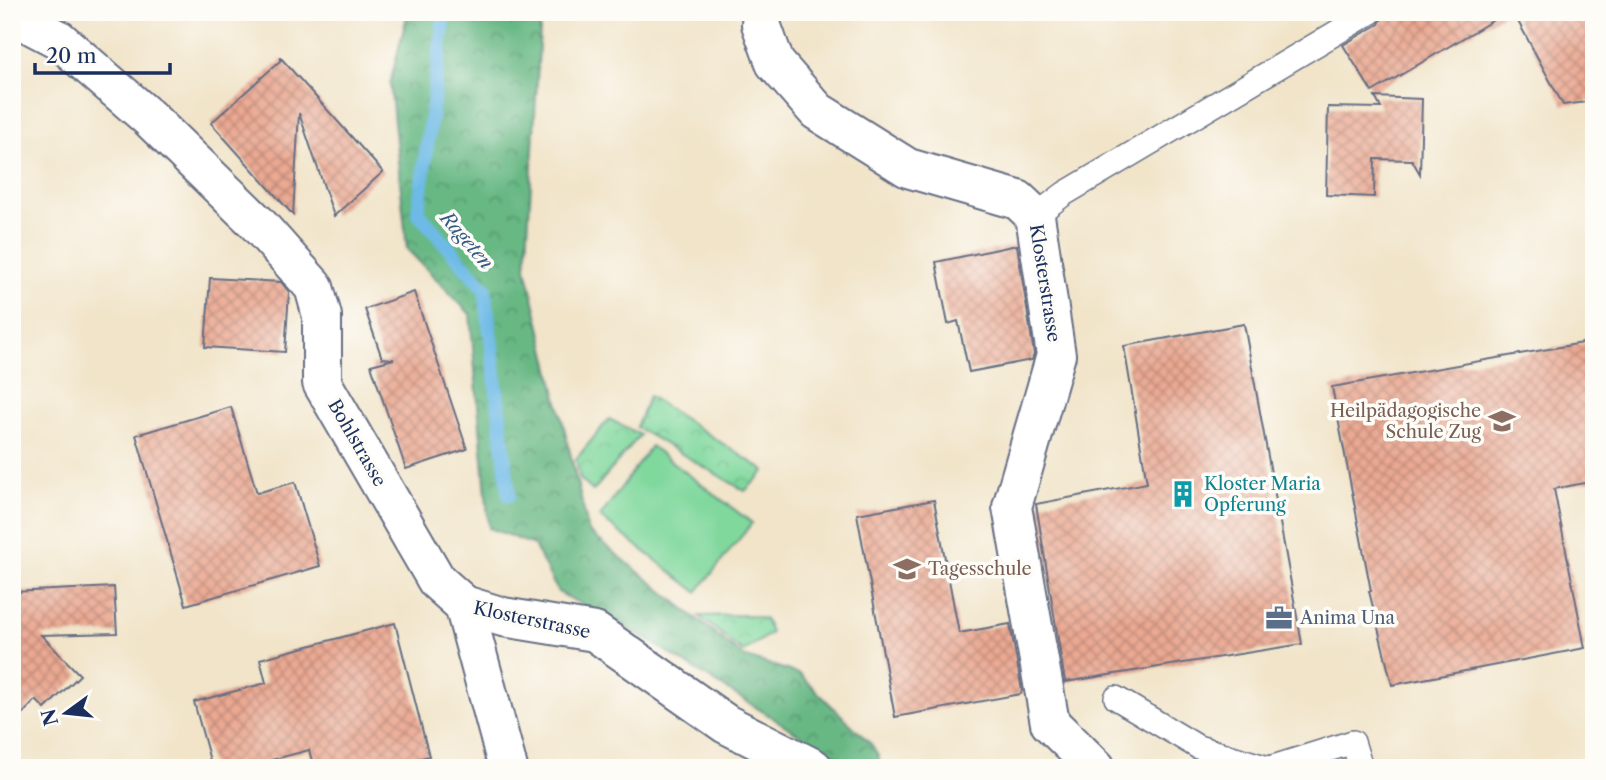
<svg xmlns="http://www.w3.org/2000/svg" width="1606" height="780" font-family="'Libre Caslon Text',serif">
	<defs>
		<pattern id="forest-crowns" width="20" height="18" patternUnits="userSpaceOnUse" patternTransform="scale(1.75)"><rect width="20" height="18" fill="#68b884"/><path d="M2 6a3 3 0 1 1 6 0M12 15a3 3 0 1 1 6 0" fill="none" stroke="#55966f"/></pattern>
		<pattern id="park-crowns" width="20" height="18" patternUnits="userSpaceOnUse" patternTransform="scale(1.75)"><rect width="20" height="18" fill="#80d89d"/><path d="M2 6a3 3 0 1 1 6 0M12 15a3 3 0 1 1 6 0" fill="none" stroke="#6eba8a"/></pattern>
		<pattern id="building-cross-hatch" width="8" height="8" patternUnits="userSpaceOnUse" patternTransform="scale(1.75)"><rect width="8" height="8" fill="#eba992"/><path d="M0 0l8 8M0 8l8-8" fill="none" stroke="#be8a7a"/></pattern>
	</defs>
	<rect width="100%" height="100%" fill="#fdfcf7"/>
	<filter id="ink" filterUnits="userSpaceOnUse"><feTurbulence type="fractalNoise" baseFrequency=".0143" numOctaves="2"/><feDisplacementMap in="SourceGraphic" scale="14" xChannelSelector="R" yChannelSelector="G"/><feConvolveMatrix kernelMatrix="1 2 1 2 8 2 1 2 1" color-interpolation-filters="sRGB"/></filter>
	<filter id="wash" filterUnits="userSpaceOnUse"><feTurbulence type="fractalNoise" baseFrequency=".00686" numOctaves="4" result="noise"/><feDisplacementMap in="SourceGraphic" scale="28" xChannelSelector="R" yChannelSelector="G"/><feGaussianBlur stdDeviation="1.57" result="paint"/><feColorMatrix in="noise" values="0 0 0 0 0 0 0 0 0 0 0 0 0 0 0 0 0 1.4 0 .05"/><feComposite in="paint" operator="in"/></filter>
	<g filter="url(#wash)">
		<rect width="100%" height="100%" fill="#f1e4c9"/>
		<polygon fill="url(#forest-crowns)" stroke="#427471" stroke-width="2" points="408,12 541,12 526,268 589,532 743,656 799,674 872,745 879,757 877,768 860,768 821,748 643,637 558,592 534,545 489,528 470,314 407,249 390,83"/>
		<g fill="url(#park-crowns)" stroke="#4e847e" stroke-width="2">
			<polygon points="649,396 765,471 745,491 636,427"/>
			<polygon points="609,419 640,435 593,491 580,479 576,459"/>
			<polygon points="749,615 765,619 771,633 743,652 699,616"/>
		</g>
		<polygon fill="#80d89d" stroke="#4e847e" stroke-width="2" points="651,446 752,523 697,592 600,517"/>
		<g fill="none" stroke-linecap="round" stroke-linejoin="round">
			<polyline stroke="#6dbae7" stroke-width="14" points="445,12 418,213 485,289 509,495"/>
		</g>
		<g id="blocks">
			<g fill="url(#building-cross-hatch)">
				<polygon points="1385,12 1507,12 1372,92 1343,45 1379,24"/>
				<polygon points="1513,12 1582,12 1594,31 1594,101 1563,105"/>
				<polygon points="280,57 383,172 334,216 299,113 293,215 211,123 281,60"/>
				<polygon points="1375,97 1422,99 1420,174 1412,160 1375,159 1374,197 1326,195 1328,107 1381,108"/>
				<polygon points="1017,245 1034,354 1032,360 969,372 958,321 948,324 936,262"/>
				<polygon points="210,278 281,282 289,292 285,352 205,347"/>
				<polygon points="414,292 467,449 406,469 371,365 394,359 382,358 365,309"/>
				<polygon points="1244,324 1302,644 1065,682 1036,504 1147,483 1124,346"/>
				<polygon points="1594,341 1594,481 1554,489 1585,648 1392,685 1369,591 1371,591 1332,387"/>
				<polygon points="231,407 257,493 295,482 320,566 186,605 136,435"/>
				<polygon points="934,500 959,633 1010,624 1022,690 1021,694 895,717 857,514"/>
				<polygon points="114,587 117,633 41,635 80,675 45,709 36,700 12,725 12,592"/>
				<polygon points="395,623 429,756 384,768 314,768 309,750 241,768 212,768 194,702 266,683 260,659"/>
			</g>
		</g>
	</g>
	<g filter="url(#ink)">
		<use href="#blocks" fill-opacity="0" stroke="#666e83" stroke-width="2"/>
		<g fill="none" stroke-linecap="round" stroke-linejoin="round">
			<defs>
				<g id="lane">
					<polyline points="1035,216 1064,194 1371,12"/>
					<polyline points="1116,698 1198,747 1268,768"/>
					<polyline points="1270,768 1353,742 1361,768"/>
				</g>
				<g id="street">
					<polyline points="762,12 761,24 775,63 817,111 908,168 1018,200 1035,216 1056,355 1012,507 1050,723 1096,768"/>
					<polyline points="12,15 58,39 149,118 256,222 314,287 322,316 322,383 437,581 464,605 508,768"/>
					<polyline points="464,605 503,617 595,632 726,724 813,768"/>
				</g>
			</defs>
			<use href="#lane" stroke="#666e83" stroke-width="26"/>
			<use href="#street" stroke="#666e83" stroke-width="42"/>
			<use href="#lane" stroke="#fff" stroke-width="23"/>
			<use href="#street" stroke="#fff" stroke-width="38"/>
		</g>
	</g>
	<defs>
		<symbol id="school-bare" viewBox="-9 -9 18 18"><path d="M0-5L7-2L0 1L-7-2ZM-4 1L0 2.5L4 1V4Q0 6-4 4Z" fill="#8d6e63" stroke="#fdfcf7" stroke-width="2.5" paint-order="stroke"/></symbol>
		<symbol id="building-bare" viewBox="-9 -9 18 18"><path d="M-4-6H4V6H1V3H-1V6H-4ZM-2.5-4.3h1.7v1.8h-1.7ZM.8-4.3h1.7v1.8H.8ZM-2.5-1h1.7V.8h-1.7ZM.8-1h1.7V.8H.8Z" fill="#0f9aa8" stroke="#fdfcf7" stroke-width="2.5" paint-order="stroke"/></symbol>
		<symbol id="office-bare" viewBox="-9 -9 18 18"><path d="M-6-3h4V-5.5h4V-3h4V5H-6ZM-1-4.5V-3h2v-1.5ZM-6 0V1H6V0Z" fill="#5c6f8a" stroke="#fdfcf7" stroke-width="2.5" paint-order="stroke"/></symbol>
	</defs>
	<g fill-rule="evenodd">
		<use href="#school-bare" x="1483" y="402" width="38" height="38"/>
		<use href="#building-bare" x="1164" y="475" width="38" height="38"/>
		<use href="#school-bare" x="888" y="550" width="38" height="38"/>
		<use href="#office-bare" x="1260" y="599" width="38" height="38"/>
	</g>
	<g text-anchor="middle" stroke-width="7" stroke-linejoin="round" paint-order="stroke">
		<g font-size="18" fill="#1b2f5e" stroke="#fdfcf7">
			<text transform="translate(1045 283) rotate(81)" y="6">Klosterstrasse</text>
			<text transform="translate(357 443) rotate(60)" y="6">Bohlstrasse</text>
			<text transform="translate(532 620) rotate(12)" y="6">Klosterstrasse</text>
		</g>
		<g font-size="18" fill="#785e54" stroke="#fdfcf7" text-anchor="end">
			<text x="1481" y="417">Heilpädagogische<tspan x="1481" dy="21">Schule Zug</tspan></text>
			<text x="928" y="575" text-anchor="start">Tagesschule</text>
		</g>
		<g font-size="18" fill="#0d838f" stroke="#fdfcf7" text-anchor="start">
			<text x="1204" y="490">Kloster Maria<tspan x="1204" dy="21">Opferung</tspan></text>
		</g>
		<g font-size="18" fill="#4e5e75" stroke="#fdfcf7" text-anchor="start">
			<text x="1300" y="624">Anima Una</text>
		</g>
		<g font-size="19" font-style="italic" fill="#345987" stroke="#fdfcf7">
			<text transform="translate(467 240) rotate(49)" y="7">Rageten</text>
		</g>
	</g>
	<rect width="1606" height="780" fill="none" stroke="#fdfcf7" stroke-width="42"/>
	<g transform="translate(66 713) rotate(255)" stroke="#fdfcf7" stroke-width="5" paint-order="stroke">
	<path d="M0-5L12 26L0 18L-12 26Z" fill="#1b2f5e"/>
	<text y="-10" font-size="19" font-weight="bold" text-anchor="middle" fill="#1b2f5e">N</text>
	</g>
	<path d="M35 63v10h135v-10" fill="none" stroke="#1b2f5e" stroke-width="3.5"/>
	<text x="46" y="63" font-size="21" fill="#1b2f5e" stroke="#fdfcf7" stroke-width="5" paint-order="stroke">20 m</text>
</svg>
